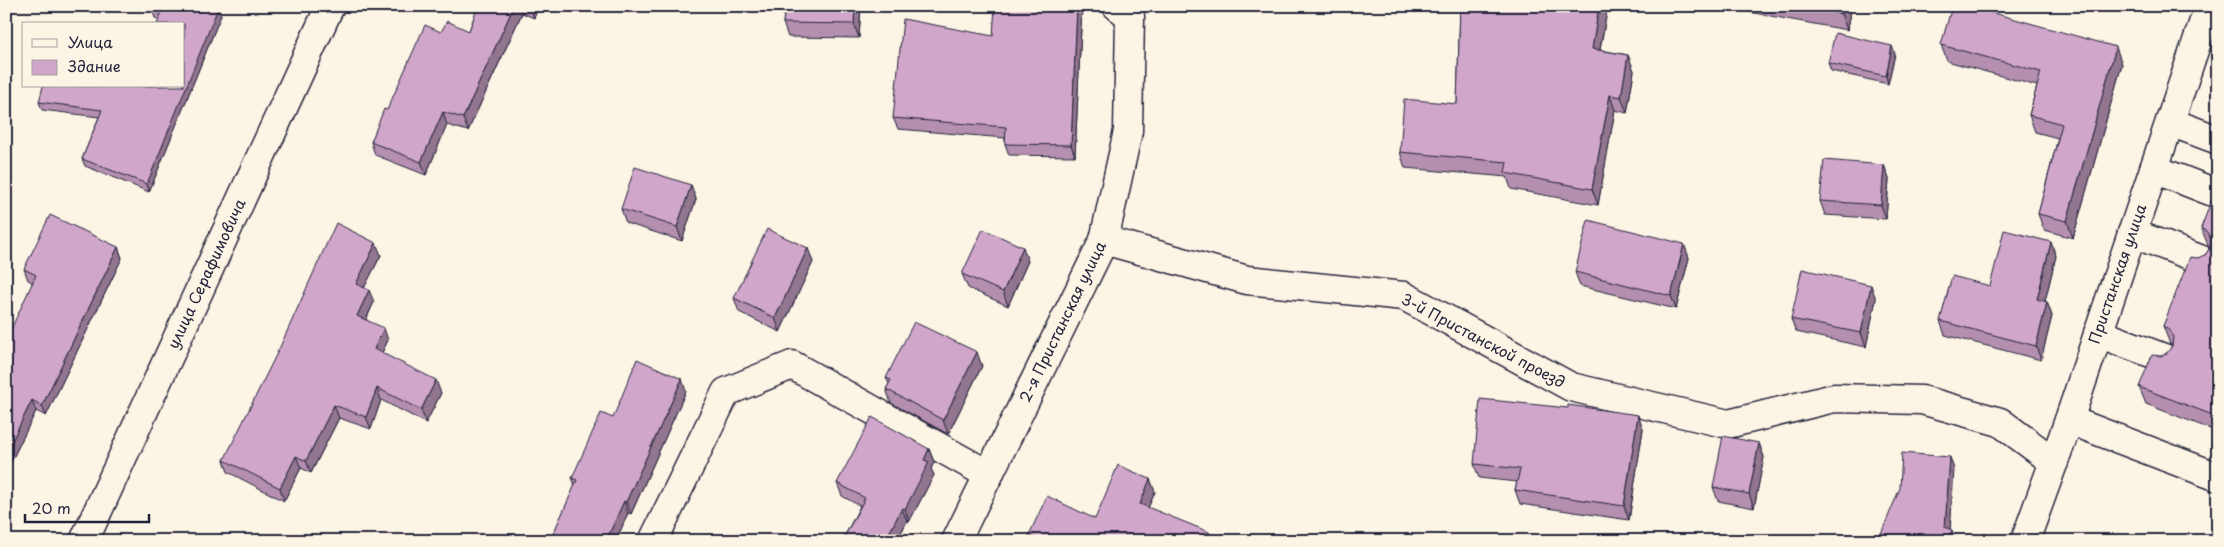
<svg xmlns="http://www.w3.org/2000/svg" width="2224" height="547" font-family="'Playpen Sans',sans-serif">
	<rect width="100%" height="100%" fill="#fcf5e5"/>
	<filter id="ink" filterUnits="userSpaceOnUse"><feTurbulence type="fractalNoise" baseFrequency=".02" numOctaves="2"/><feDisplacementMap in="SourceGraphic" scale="10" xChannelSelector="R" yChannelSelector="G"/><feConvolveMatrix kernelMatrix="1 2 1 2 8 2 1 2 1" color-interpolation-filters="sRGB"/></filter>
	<g filter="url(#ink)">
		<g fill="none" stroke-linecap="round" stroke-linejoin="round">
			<defs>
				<g id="minor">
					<polyline points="2170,122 2218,140"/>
					<polyline points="2154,169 2218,194"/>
					<polyline points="2132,233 2202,260"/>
					<polyline points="1104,240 1247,280 1404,296 1571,387 1728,424 1834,398 1922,400 2000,422 2054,462"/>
					<polyline points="2098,333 2164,358"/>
					<polyline points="2069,420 2218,477"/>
					<polyline points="84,541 330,6"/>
					<polyline points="653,541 726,392 792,365 989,475"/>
					<polyline points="956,541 1104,240 1128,131 1130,16 1117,6"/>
					<polyline points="2025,541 2069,420 2209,6"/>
				</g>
			</defs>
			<use href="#minor" stroke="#22223b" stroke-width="31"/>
			<use href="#minor" stroke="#fcf5e5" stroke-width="28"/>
		</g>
		<g fill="#b48faf" stroke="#22223b">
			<polygon points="478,6 539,6 534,18 522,13 468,131 447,125 426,175 375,155 371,142 387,110 441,32 469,31"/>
			<polygon points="785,6 861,6 859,38 788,37 783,23"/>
			<polygon points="1082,6 1075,156 1009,155 1005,144 1005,138 898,129 893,118 993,36"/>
			<polygon points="1460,6 1608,6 1600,50 1628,55 1634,71 1627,113 1615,110 1598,205 1511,189 1507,177 1405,168 1400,152 1457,104"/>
			<polygon points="1716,6 1851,6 1847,30"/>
			<polygon points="152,10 219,11 221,15 149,192 85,166 82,159 99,117 42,110 39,102 184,86 158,19 155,18"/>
			<polygon points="1941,45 2122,64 2073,238 2044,230 2038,214 2058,138 2035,132 2029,115 2037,86 1947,61"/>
			<polygon points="1895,54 1888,84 1831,71 1828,63"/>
			<polygon points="1884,165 1889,179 1886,219 1825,215 1820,201"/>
			<polygon points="691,185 696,199 682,241 626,223 621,209"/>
			<polygon points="2218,190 2218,432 2146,404 2139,387 2161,356 2167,353 2172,346 2172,345 2170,344 2163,326 2198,258 2205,255 2210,248 2210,247 2208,245 2201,228"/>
			<polygon points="1684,244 1689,258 1676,309 1580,286 1575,272"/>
			<polygon points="118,247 122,258 46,416 36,411 6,472 32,282 28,280 24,269"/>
			<polygon points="381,255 364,288 374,302 366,320 388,340 382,353 441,393 426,423 381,400 371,429 339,418 311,473 301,468 284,501 228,472 224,460"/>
			<polygon points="2056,256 2045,301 2047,302 2052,316 2041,360 1945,335 1940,321 1990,286"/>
			<polygon points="1028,261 1008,306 968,288 962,274"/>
			<polygon points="813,262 780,332 739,312 734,298"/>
			<polygon points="1876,299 1866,347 1796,332 1791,319"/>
			<polygon points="982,366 948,434 891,403 886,389 889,384 886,378"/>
			<polygon points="686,391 631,514 628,513 616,541 550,541 575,486 572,478 613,418"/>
			<polygon points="1643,429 1629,520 1520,504 1515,490 1517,482 1479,478 1474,464"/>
			<polygon points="1759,443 1764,457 1754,508 1718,501 1713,487"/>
			<polygon points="929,449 934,462 931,469 934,475 909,522 907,521 897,541 842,541 860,506 842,496 837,483"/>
			<polygon points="1150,479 1155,492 1148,508 1212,541 1031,541 1029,535 1095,519"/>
		</g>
		<g fill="#92748e" stroke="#22223b">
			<polygon points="215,6 221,6 219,11 221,15 149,192 147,184"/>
			<polygon points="514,6 519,6 522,13 468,131 463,118"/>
			<polygon points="530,6 539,6 534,18"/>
			<polygon points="855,6 861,6 859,38 854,24"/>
			<polygon points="1077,6 1082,6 1075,156 1071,145"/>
			<polygon points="1599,6 1608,6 1597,65 1592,49"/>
			<polygon points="1842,6 1851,6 1847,30 1841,14"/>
			<polygon points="1892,46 1895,54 1888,84 1886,76"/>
			<polygon points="2116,47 2122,64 2073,238 2067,221"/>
			<polygon points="1628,55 1634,71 1627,113 1621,97"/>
			<polygon points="1610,95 1615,110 1598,205 1592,189"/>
			<polygon points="443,112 447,125 426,175 421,162"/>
			<polygon points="1884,165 1889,179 1886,219 1881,205"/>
			<polygon points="691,185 696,199 682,241 677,227"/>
			<polygon points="2051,242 2056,256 2042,313 2037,299"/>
			<polygon points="376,243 381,255 360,296 356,284"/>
			<polygon points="1684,244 1689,258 1676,309 1671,296"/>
			<polygon points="118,247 122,258 46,416 42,406"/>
			<polygon points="1023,247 1028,261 1008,306 1003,292"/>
			<polygon points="808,248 813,262 780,332 775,318"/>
			<polygon points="1871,285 1876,299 1866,347 1861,333"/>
			<polygon points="369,290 374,302 362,328 357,316"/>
			<polygon points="2047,302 2052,316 2041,360 2036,346"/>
			<polygon points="384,328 388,340 378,361 374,349"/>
			<polygon points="977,352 982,366 948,434 943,420"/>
			<polygon points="682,379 686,391 631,514 626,502"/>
			<polygon points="436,380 441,393 426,423 421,410"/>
			<polygon points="377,388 381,400 371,429 366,417"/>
			<polygon points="32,400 36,411 6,472 6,453"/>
			<polygon points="334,405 339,418 311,473 306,461"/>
			<polygon points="1638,415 1643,429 1629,520 1624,506"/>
			<polygon points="1759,443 1764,457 1754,508 1749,494"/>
			<polygon points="929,449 934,462 931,469 934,475 909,522 905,509 924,460"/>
			<polygon points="296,456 301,468 284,501 280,488"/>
			<polygon points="1950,457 1954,469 1950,534 1952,530 1956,541 1947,541 1945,527"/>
			<polygon points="1150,479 1155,492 1144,517 1140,504"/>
			<polygon points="624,501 628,513 616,541 606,541"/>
			<polygon points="902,508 907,521 897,541 885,541"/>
			<polygon points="1209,532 1212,541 1205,541"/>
		</g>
		<g fill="#d1a6cb" stroke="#22223b">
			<polygon points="154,6 215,6 218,8 147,184 82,159 102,110 39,102 43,86 184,86 184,24 157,24 161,14 152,10"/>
			<polygon points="478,6 514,6 463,118 443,112 421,162 371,142 384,109 387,110 425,25 441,32 447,21 469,31"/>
			<polygon points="785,6 855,6 854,24 783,23"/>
			<polygon points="995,6 1077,6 1071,145 1005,144 1006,127 893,118 903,19 993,36"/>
			<polygon points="1460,6 1599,6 1592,49 1628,55 1621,97 1610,95 1592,189 1505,173 1507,162 1400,152 1404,99 1457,104"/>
			<polygon points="1797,6 1842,6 1841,14"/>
			<polygon points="1952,6 1968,6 2116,47 2067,221 2038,214 2062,124 2029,115 2041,72 1941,45"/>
			<polygon points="1835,33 1892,46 1886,76 1828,63"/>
			<polygon points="1824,160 1884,165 1881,205 1820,201"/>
			<polygon points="635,167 691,185 677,227 621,209"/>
			<polygon points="2218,190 2218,417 2139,387 2152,355 2161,356 2167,353 2172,346 2173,337 2170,331 2163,326 2190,257 2198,258 2205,255 2210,248 2211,239 2207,232 2201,228 2215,191"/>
			<polygon points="50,215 118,247 42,406 32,400 6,453 6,340 36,275 24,269"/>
			<polygon points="1588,220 1684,244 1671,296 1575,272"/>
			<polygon points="336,223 376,243 356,284 369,290 357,316 384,328 374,349 436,380 421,410 377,388 366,417 334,405 306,461 296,456 280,488 224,460 280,347"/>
			<polygon points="767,229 808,248 775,318 734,298"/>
			<polygon points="983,229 1023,247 1003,292 962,274"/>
			<polygon points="2004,230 2051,242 2037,299 2047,302 2036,346 1940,321 1952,276 1990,286"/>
			<polygon points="1802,269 1871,285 1861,333 1791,319"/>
			<polygon points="914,322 977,352 943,420 886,389 891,380 886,378"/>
			<polygon points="637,359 682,379 626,502 624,501 606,541 550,541 577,480 572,478 601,413 613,418"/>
			<polygon points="1480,399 1568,408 1568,405 1638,415 1624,506 1515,490 1520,469 1474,464"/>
			<polygon points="872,417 929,449 924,460 929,462 905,509 902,508 885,541 842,541 865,498 837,483"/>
			<polygon points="1723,436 1759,443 1749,494 1713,487"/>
			<polygon points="1902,453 1950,457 1945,527 1952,530 1947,541 1878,541 1900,488"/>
			<polygon points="1118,465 1150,479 1140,504 1209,532 1205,541 1041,541 1029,535 1047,496 1095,519"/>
		</g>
	</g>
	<g text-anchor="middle" stroke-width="4" stroke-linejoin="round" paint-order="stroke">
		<g font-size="15" fill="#22223b" stroke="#fcf5e5">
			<text transform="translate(207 274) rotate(-65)" y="5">улица Серафимовича</text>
			<text transform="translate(2118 274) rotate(-71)" y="5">Пристанская улица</text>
			<text transform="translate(1063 322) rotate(-64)" y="5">2-я Пристанская улица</text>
			<text transform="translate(1483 341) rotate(28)" y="5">3-й Пристанской проезд</text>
		</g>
	</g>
	<rect width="2224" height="547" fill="none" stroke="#fcf5e5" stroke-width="25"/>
	<rect x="12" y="12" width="2199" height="522" fill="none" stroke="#22223b" stroke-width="2" filter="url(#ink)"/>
	<rect x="22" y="22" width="162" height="65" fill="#fcf5e5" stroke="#a5a1a1"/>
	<rect x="32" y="39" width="25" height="8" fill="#fcf5e5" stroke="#a5a1a1"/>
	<text x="68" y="48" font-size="15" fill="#22223b">Улица</text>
	<rect x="32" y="60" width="25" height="15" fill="#d1a6cb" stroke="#a5a1a1"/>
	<text x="68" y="72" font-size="15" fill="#22223b">Здание</text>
	<path d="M25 514v8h124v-8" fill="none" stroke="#22223b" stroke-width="2.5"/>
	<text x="32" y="514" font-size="15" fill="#22223b" stroke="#fcf5e5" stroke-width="4" paint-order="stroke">20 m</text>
</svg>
